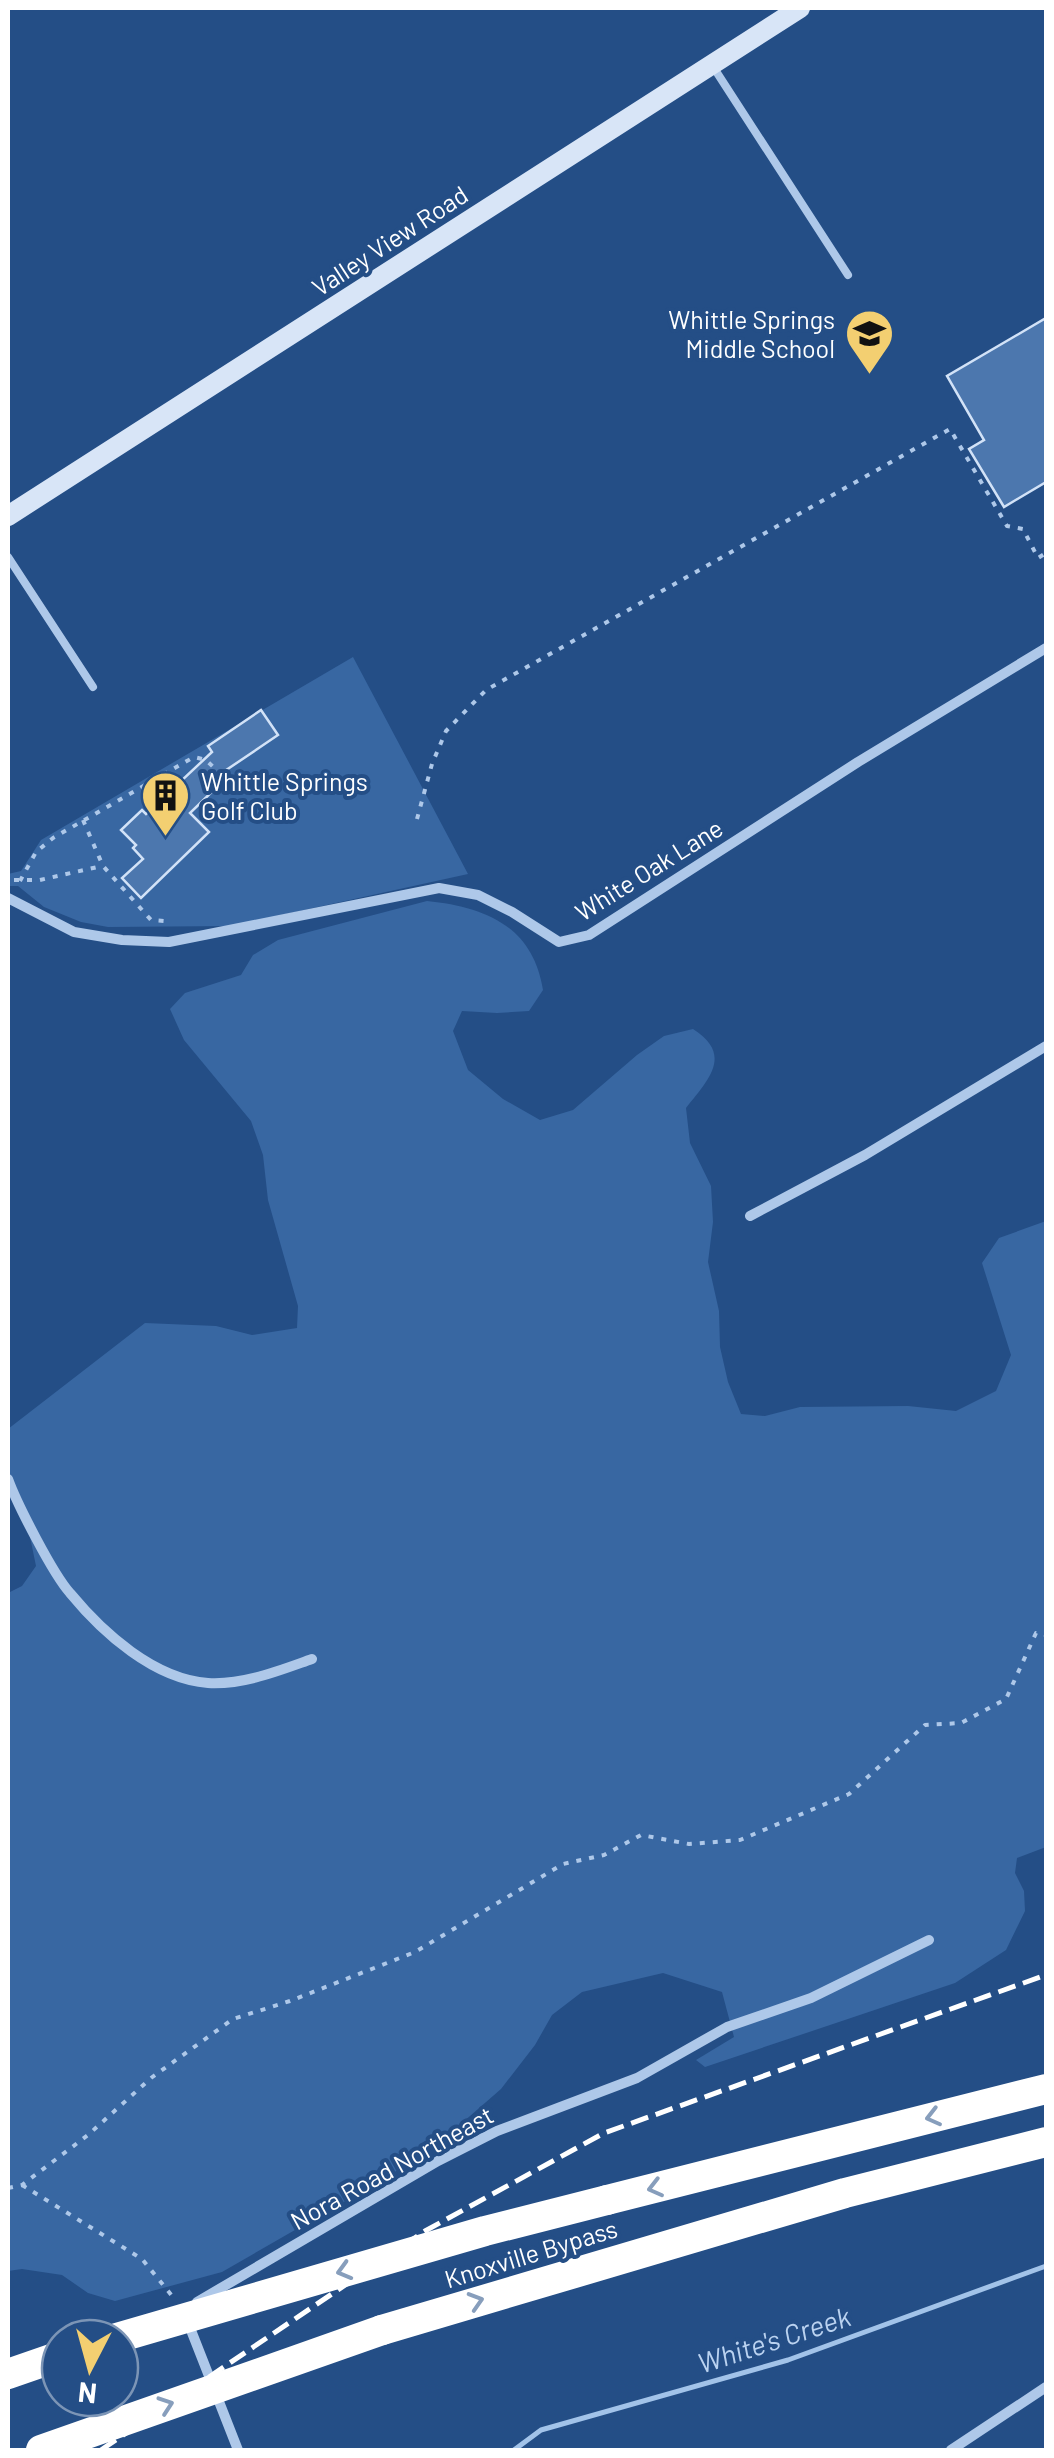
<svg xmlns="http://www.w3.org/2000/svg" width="1054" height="2458" font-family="Barlow,sans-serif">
	<rect width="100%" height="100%" fill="#244e86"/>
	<g fill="#3867a2">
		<polygon points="353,657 468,874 231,926 108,927 81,922 44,907 18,886 8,886 8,874 21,871 41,840"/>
		<path d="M427 901C485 907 533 926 543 990L529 1011 497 1013 462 1011 453 1031 468 1070 503 1099 540 1120 573 1110 637 1055 664 1036 693 1029C734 1055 708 1080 686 1108L690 1143 711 1186 713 1222 708 1262 719 1311 720 1347 728 1382 741 1414 765 1416 800 1407 908 1406 956 1411 996 1391 1011 1355 982 1263 999 1238 1046 1221V1847L1017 1858 1015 1873 1024 1891 1025 1911 1006 1950 955 1983 705 2067 696 2060 734 2037 722 1992 663 1973 582 1992 552 2015 535 2045 501 2089 447 2136 389 2176 222 2272 115 2301 88 2293 62 2275 22 2269 8 2271V1593L22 1586 36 1566 29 1532 8 1492V1429L145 1323 216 1326 252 1335 297 1328 298 1306 268 1200 263 1155 251 1121 184 1040 170 1009 185 993 241 975 253 955 278 940Z"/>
	</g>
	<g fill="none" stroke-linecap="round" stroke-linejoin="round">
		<polyline stroke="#a2c3e9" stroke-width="5" points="514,2450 541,2430 788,2360 1046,2266"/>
	</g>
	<g fill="#4c77ae" stroke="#d2e2f7" stroke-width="2.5">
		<polygon points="1046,318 1046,482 1004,507 969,449 984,440 947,376"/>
		<polygon points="261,710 278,735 213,779 219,785 190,813 209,832 141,898 122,878 143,859 133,848 136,845 121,830 142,810 146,814 212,752 208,746"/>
	</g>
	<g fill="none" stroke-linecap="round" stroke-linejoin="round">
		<g stroke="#aec8e9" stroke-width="4" stroke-dasharray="5 8" stroke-linecap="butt">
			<polyline points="417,819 432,764 446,731 486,690 950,429 1007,526 1023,529 1038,558 1046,553"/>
			<polyline points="83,820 103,866 151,920 164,921"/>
			<polyline points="14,880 40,880 102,866"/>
			<polyline points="20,881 36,852 53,838 194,757 206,760 232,785"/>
			<polyline points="22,2185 142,2259 173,2297"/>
			<polyline points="8,2188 22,2185 88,2135 151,2078 233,2019 290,2001 415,1952 563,1864 604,1855 641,1835 689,1844 740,1840 849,1794 925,1725 961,1723 1006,1699 1036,1633 1046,1635"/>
		</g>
		<g stroke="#aec8e9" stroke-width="8">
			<polyline points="712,65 848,275"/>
			<polyline points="8,557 93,687"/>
		</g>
		<g stroke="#aec8e9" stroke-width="10">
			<polyline points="8,898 74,932 122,940 169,942 439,888 478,895 512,912 559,942 589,935 858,762 1046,648"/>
			<polyline points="750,1216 865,1155 1046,1046"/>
			<path d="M8 1479C17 1504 53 1574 70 1593 103 1633 154 1679 208 1683 244 1685 278 1671 312 1659"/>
			<polyline points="197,2302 438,2161 497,2131 637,2078 727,2027 811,1998 929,1940"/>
			<polyline points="187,2320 238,2450"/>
			<polyline points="951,2450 1046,2387"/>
		</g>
		<polyline stroke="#d8e5f7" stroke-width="20" points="8,516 800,8"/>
		<g stroke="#fff" stroke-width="30">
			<polyline points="607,2200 1046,2089"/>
			<polyline points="382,2330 845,2193 1046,2142"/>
			<polyline points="8,2374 60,2356"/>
		</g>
		<polyline stroke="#fff" stroke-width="5" stroke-dasharray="18 8" stroke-linecap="butt" points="101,2450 425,2231 604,2133 1046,1975"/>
		<g stroke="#fff" stroke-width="30">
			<polyline points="117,2338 485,2231 607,2200"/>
			<polyline points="41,2450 382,2330"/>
		</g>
	</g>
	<defs><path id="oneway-chevron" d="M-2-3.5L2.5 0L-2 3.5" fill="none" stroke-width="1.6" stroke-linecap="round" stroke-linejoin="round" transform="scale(2.5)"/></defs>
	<g stroke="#879ebc">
		<use href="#oneway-chevron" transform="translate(933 2117) rotate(166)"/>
		<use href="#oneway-chevron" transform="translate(655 2188) rotate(166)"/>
		<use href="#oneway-chevron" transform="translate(344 2271) rotate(164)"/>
		<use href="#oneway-chevron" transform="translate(476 2301) rotate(-17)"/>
		<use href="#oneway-chevron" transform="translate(166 2405) rotate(-19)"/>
	</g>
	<defs>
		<symbol id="school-pin" viewBox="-11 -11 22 30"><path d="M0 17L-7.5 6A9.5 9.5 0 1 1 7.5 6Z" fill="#f3cf71" stroke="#244e86"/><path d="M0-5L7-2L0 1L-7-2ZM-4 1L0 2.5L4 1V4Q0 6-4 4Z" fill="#111"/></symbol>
		<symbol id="building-pin" viewBox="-11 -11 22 30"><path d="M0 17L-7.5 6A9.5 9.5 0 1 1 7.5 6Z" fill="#f3cf71" stroke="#244e86"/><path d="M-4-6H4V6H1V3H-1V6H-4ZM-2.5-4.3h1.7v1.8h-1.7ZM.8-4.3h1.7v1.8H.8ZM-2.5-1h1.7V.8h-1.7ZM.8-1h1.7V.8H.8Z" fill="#111"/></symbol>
	</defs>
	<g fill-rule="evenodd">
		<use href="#school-pin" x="842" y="306" width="55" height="75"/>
		<use href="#building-pin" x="138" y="768" width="55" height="75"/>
	</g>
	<g text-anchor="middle" stroke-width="8" stroke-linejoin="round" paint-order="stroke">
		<g font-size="25" fill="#fff" stroke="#244e86">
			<text transform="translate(390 241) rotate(-33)" y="9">Valley View Road</text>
			<text transform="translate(649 870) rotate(-32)" y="9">White Oak Lane</text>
			<text transform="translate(392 2168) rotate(-29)" y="9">Nora Road Northeast</text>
			<text transform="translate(531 2254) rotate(-17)" y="9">Knoxville Bypass</text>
		</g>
		<g font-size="25" fill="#fff" stroke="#244e86" text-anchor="end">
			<text x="835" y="329">Whittle Springs<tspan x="835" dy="29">Middle School</tspan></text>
			<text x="201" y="791" text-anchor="start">Whittle Springs<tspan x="201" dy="29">Golf Club</tspan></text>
		</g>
		<g font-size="28" font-style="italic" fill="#bad2f0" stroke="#244e86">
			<text transform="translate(774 2340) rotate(-18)" y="10">White's Creek</text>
		</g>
	</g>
	<rect width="1054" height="2458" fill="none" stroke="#ffffff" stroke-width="20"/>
	<g transform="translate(90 2368) rotate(186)"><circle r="48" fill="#244e86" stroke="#7c95b6" stroke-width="2.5"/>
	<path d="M0-8L18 38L0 25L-18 38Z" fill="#f3cf71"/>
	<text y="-15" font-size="28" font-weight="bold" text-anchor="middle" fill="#ffffff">N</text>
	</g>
</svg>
